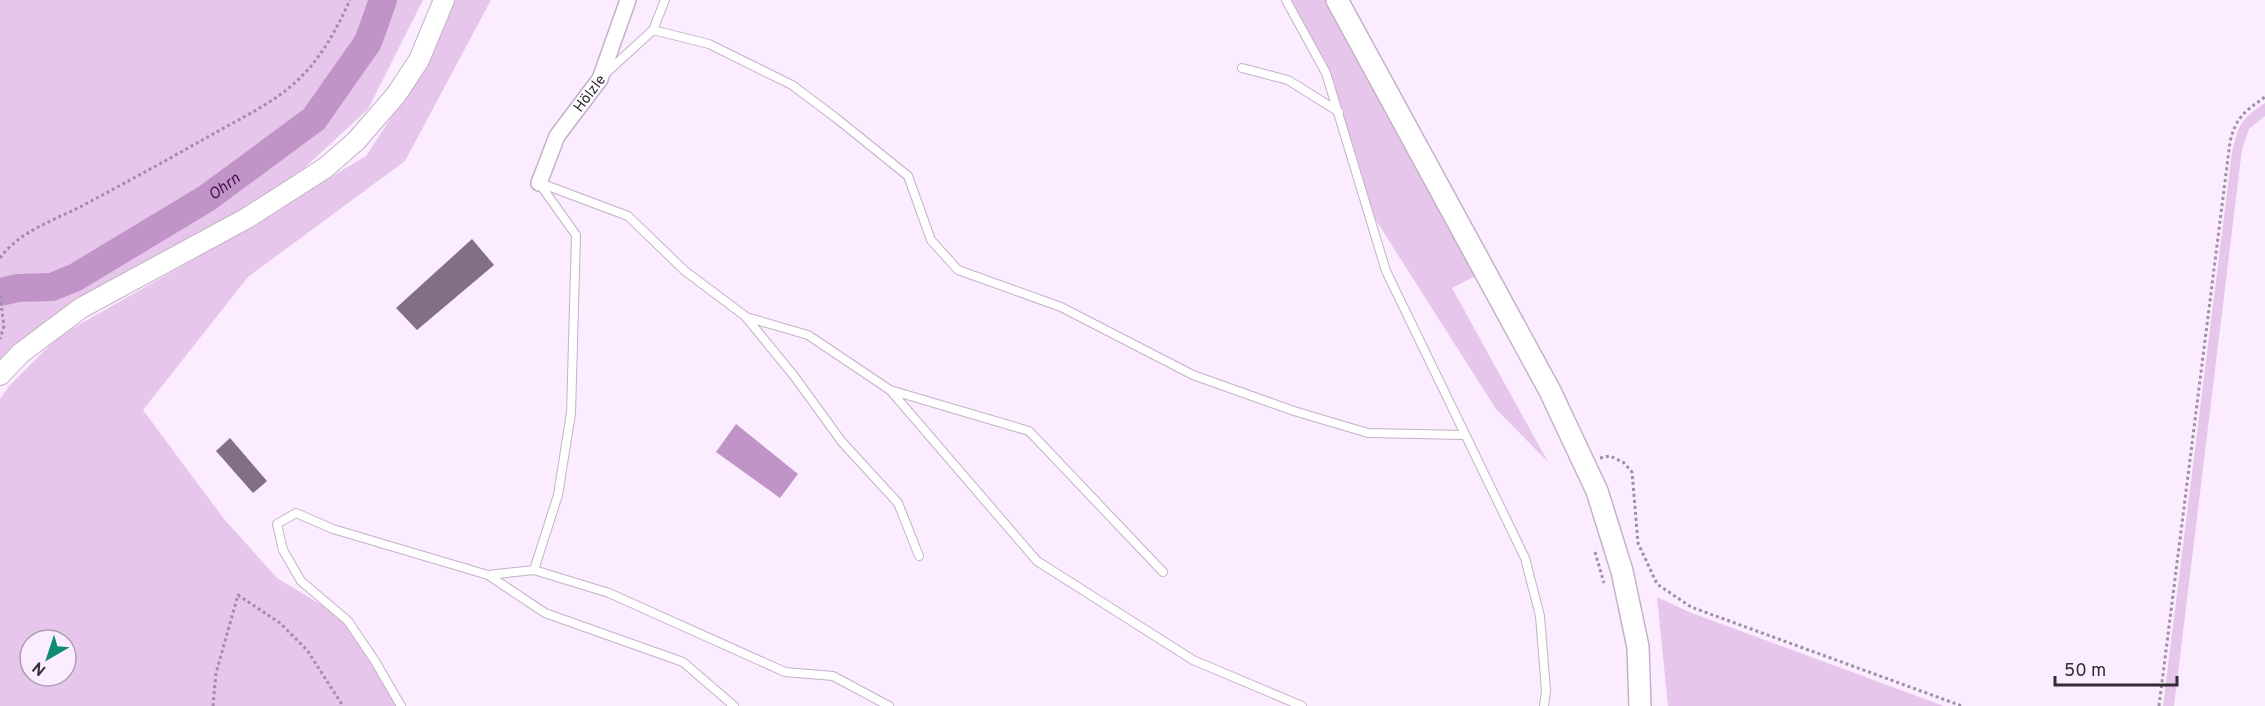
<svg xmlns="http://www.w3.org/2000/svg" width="2265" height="706" font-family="Overpass,sans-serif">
	<rect width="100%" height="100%" fill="#fcecff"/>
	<g fill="#e7c6eb" fill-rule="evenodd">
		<polygon points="0,0 423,0 368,109 285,186 80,299 0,375"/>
		<path d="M449 0H491L405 161 248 277 143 410 224 519 277 578 348 621 401 706H0V399L9 386 59 336 184 265 366 156 419 75ZM30 640H66V676H30Z"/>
		<polygon points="1286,0 1337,0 1485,271 1452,288 1548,462 1496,409 1365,203 1326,73"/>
		<path d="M2265 103V116L2249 129 2242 149 2174 706H2163L2232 152C2238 125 2242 118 2265 103Z"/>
		<polygon points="1657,597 1689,612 1944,706 1668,706"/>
	</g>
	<polygon fill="#c094c6" points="736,424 798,474 780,498 716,452"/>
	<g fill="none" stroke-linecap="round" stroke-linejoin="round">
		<path stroke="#c094c6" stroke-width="28" id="s1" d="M0 292 18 288 52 287 76 277 207 198 314 119 368 42 383 0"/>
	</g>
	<g fill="#816f83">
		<polygon points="472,239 494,265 417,330 396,308"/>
		<polygon points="230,438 267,481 253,493 216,451"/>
	</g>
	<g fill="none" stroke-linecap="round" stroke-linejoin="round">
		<defs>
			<g id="service">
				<polyline points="1286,0 1326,73 1386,271 1525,558 1540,616 1546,691 1544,706"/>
				<polyline points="653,30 665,0"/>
				<polyline points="1242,68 1288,80 1339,112"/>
				<polyline points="605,74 653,30 709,44 792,85 836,118 908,176 931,240 958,270 1061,307 1193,375 1294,411 1368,433 1464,435"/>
				<polyline points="540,183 628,216 685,271 745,316 794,376 842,442 898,503 919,556"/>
				<polyline points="746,317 808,335 890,390 1029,431 1163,572"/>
				<polyline points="890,390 1037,561 1193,660 1302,706"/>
				<polyline points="534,570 609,593 785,672 833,676 889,706"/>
				<polyline points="488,575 545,613 683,662 734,706"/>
				<polyline points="401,706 375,661 348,621 301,581 283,550 277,524 296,513 333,529 488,575 534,570 558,495 571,413 576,235 539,183"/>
			</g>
			<g id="minor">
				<path id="s2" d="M539 183 557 136 600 79 628 0"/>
			</g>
			<polyline id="tertiary" points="0,375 21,353 81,308 247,218 325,168 356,141 396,95 419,60 444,0"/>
			<polyline id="secondary" points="1337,0 1550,391 1597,491 1622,571 1638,647 1640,706"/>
		</defs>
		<use href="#service" stroke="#c5b1c7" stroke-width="10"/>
		<use href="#minor" stroke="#c5b1c7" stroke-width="18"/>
		<use href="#tertiary" stroke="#c5b1c7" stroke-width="22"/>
		<use href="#secondary" stroke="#c5b1c7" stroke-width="24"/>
		<g stroke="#9d929f" stroke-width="3" stroke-dasharray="3 3" stroke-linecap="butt">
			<path d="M0 258C19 232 52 221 80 207 125 183 169 159 213 134 243 117 276 102 301 77 323 55 337 28 350 0"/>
			<polyline points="0,296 4,326 0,339"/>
			<polyline points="1600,458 1610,456 1623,462 1632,472 1638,543 1657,584 1691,607 1962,706"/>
			<polyline points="1595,552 1604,583"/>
			<polyline points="213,706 216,673 238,595 280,623 307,650 343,706"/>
			<path d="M2159 706 2230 142C2236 117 2245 111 2265 97"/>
		</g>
		<use href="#service" stroke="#fff" stroke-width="8"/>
		<use href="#minor" stroke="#fff" stroke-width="15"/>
		<use href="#tertiary" stroke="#fff" stroke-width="20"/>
		<use href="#secondary" stroke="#fff" stroke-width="21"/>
	</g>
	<g text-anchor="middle" stroke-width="6" stroke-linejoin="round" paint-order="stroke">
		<g font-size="15" fill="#332c34" stroke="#fcecff">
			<text dy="5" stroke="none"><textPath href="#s2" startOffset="104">Hölzle</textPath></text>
		</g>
		<g font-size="16" font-style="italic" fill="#46104e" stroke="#fcecff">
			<text dy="6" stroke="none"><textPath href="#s1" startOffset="252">Ohrn</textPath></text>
		</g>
	</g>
	<g transform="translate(48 658) rotate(219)"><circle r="28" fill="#fcecff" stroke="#ac9fae" stroke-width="1.5"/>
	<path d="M0-4.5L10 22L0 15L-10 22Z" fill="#0d8d72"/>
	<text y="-9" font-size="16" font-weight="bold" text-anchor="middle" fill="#332c34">N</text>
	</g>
	<path d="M2055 676v9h122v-9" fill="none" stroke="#332c34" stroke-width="3"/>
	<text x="2064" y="676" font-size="18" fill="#332c34" stroke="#fcecff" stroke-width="4.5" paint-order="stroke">50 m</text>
</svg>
